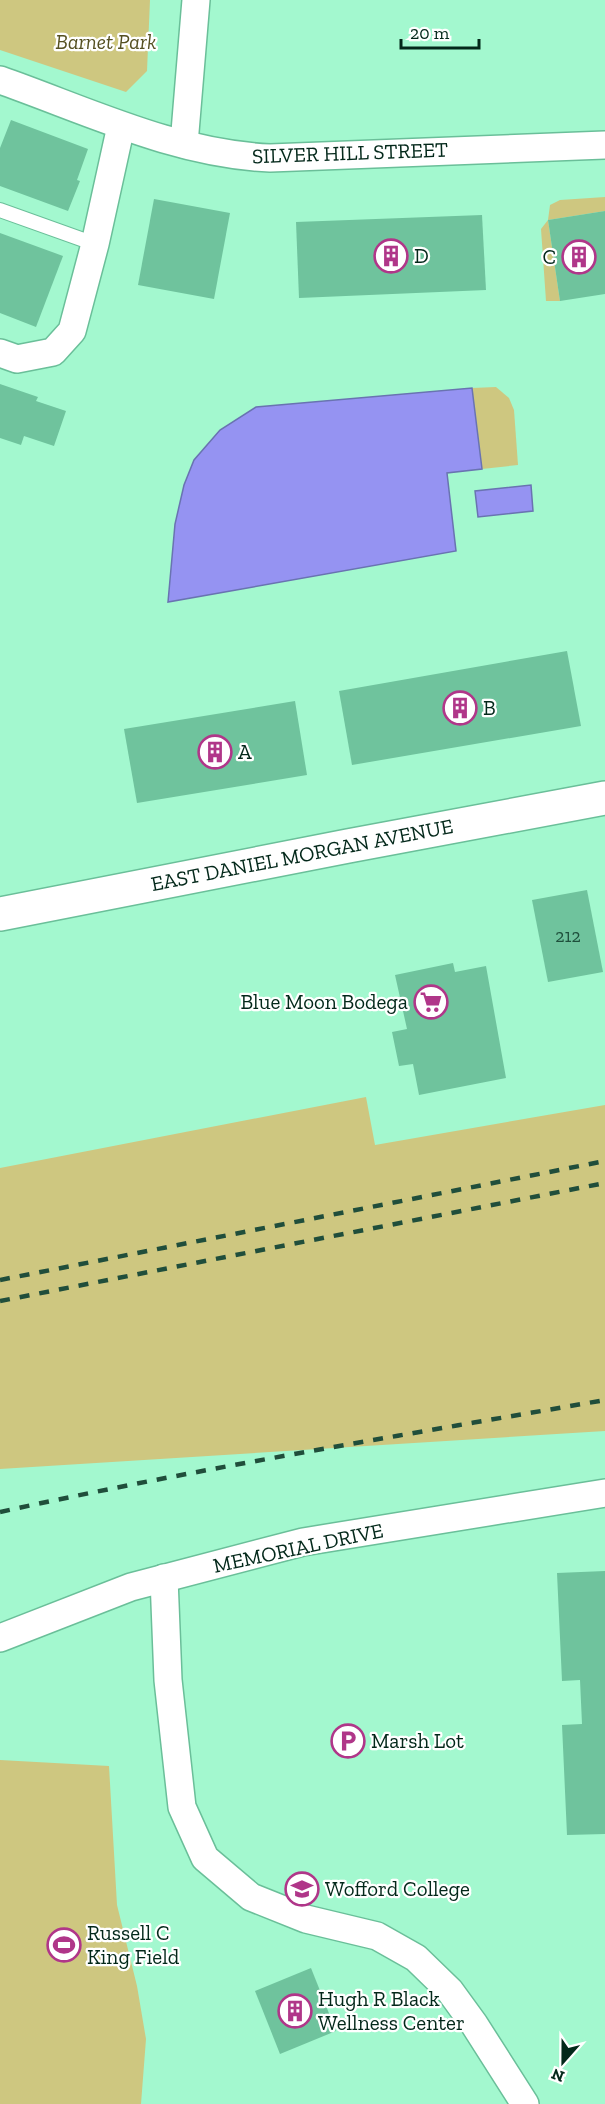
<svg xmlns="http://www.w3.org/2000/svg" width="605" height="2104" font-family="'Zilla Slab',serif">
	<rect width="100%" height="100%" fill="#a3f8cf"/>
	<g fill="#cec780">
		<polygon points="0,0 150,0 147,71 126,92 0,50"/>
		<polygon points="605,197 605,211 548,220 560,301 546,301 541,229 548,220 550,205 560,200"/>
		<polygon points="496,387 509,398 514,410 518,465 482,469 472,388"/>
		<polygon points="366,1097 375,1145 605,1105 605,1431 0,1469 0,1168"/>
		<polygon points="0,1760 109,1766 117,1905 137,1986 146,2039 141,2104 0,2104"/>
	</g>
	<g fill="#9593f2" stroke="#6973b1" stroke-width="1.5">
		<polygon points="472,388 482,469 447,473 456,551 168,602 175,524 184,485 194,460 220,430 256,407"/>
		<polygon points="531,485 533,511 478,517 475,491"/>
	</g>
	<g fill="#6fc39d">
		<polygon points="11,120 88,149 77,180 80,181 68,211 0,186 0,148"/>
		<polygon points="154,199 230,213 214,299 138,285"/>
		<polygon points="605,211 605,294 560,301 548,220"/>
		<polygon points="482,215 486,290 299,298 296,222"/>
		<polygon points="0,233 63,256 36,327 0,313"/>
		<polygon points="0,384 38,397 36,401 66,411 54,446 24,436 21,445 0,438"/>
		<polygon points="567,651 581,726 352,765 339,691"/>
		<polygon points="295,701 307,775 137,803 124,729"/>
		<polygon points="587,890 603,972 548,982 532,900"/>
		<polygon points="453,963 455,972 486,966 506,1078 419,1095 413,1064 399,1066 392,1032 407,1029 395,975"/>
		<polygon points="605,1571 605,1834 567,1835 562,1725 582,1724 580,1680 562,1681 557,1573"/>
		<polygon points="311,1968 336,2031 280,2054 255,1991"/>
	</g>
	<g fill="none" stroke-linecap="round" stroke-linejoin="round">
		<defs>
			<polyline id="service" points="0,210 95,244"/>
			<g id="minor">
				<path d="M0 80C88 111 176 154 270 158L605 145"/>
				<polyline points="184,144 196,0"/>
				<polyline points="0,353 17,359 53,352 72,331 95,244 121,126"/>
				<polyline points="164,1578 168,1680 182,1807 205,1858 251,1897 306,1919 377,1936 416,1958 450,1991 474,2024 525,2104"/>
				<polyline points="0,1638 131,1587 303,1542 605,1493"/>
			</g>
			<polyline id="secondary" points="0,914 348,846 605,798"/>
		</defs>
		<use href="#service" stroke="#6abf99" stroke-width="16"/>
		<use href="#minor" stroke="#6abf99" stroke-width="30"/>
		<use href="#secondary" stroke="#6abf99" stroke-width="36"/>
		<use href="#service" stroke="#fff" stroke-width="14"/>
		<use href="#minor" stroke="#fff" stroke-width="27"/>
		<use href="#secondary" stroke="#fff" stroke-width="33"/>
		<g stroke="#204e3b" stroke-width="4.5" stroke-dasharray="10 10" stroke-linecap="butt">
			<polyline points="0,1280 605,1161"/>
			<polyline points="0,1301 605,1183"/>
			<path d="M0 1512C201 1468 403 1435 605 1400"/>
		</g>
	</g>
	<defs>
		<symbol id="building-ring" viewBox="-11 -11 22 22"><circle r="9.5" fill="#fff" stroke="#b03689" stroke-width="1.5"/><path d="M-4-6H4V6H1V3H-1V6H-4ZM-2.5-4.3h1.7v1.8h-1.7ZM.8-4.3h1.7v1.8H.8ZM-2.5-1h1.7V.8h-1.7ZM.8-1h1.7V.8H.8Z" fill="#b03689"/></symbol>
		<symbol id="supermarket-ring" viewBox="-11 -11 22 22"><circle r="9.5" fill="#fff" stroke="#b03689" stroke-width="1.5"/><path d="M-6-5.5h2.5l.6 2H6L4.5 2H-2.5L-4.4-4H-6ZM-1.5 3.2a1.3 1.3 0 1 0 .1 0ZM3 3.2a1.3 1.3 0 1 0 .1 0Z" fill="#b03689"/></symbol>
		<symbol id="parking-ring" viewBox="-11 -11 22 22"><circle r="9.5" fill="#fff" stroke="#b03689" stroke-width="1.5"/><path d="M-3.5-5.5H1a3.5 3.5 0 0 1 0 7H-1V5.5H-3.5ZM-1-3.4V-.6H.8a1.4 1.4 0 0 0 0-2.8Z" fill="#b03689"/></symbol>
		<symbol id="university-ring" viewBox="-11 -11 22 22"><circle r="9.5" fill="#fff" stroke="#b03689" stroke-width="1.5"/><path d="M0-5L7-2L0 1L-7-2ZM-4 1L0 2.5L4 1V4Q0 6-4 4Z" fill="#b03689"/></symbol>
		<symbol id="stadium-ring" viewBox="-11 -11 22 22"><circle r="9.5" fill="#fff" stroke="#b03689" stroke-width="1.5"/><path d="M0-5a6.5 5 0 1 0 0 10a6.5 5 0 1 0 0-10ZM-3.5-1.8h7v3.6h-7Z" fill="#b03689"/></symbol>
	</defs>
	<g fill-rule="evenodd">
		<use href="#building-ring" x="372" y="237" width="38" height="38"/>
		<use href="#building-ring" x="560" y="238" width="38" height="38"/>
		<use href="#building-ring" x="441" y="689" width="38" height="38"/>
		<use href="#building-ring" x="196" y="733" width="38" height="38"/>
		<use href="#supermarket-ring" x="412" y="983" width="38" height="38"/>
		<use href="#parking-ring" x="329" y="1722" width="38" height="38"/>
		<use href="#university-ring" x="283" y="1870" width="38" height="38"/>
		<use href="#stadium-ring" x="45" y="1926" width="38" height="38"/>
		<use href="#building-ring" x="276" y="1992" width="38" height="38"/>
	</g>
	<g text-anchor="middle" stroke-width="4.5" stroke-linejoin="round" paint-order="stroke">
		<g font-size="18" fill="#1e4f3b">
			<text x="568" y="942">212</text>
		</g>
		<g font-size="21" font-style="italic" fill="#555021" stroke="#fff">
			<text x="106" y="49">Barnet Park</text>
		</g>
		<g font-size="21" fill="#03281a" stroke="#fff">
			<text transform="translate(350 153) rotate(-2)" y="7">SILVER HILL STREET</text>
			<text transform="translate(302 855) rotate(-11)" y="7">EAST DANIEL MORGAN AVENUE</text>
			<text transform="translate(298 1548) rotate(-12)" y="7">MEMORIAL DRIVE</text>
		</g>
		<g font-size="21" fill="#03281a" stroke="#fff" text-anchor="start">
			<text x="414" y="263">D</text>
			<text x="556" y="264" text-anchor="end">C</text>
			<text x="483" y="715">B</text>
			<text x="238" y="759">A</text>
			<text x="408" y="1009" text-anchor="end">Blue Moon Bodega</text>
			<text x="371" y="1748">Marsh Lot</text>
			<text x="325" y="1896">Wofford College</text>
			<text x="87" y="1940">Russell C<tspan x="87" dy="24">King Field</tspan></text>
			<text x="318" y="2006">Hugh R Black<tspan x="318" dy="24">Wellness Center</tspan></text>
		</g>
	</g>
	<g transform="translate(563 2062) rotate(201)" stroke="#ffffff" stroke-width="4.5" paint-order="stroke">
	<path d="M0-4.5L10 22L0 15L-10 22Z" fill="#03281a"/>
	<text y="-9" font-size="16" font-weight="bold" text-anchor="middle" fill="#03281a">N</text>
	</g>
	<path d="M401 39v9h78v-9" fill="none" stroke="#03281a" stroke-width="3"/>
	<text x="410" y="39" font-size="18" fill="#03281a" stroke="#ffffff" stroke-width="4.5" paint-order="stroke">20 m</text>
</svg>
